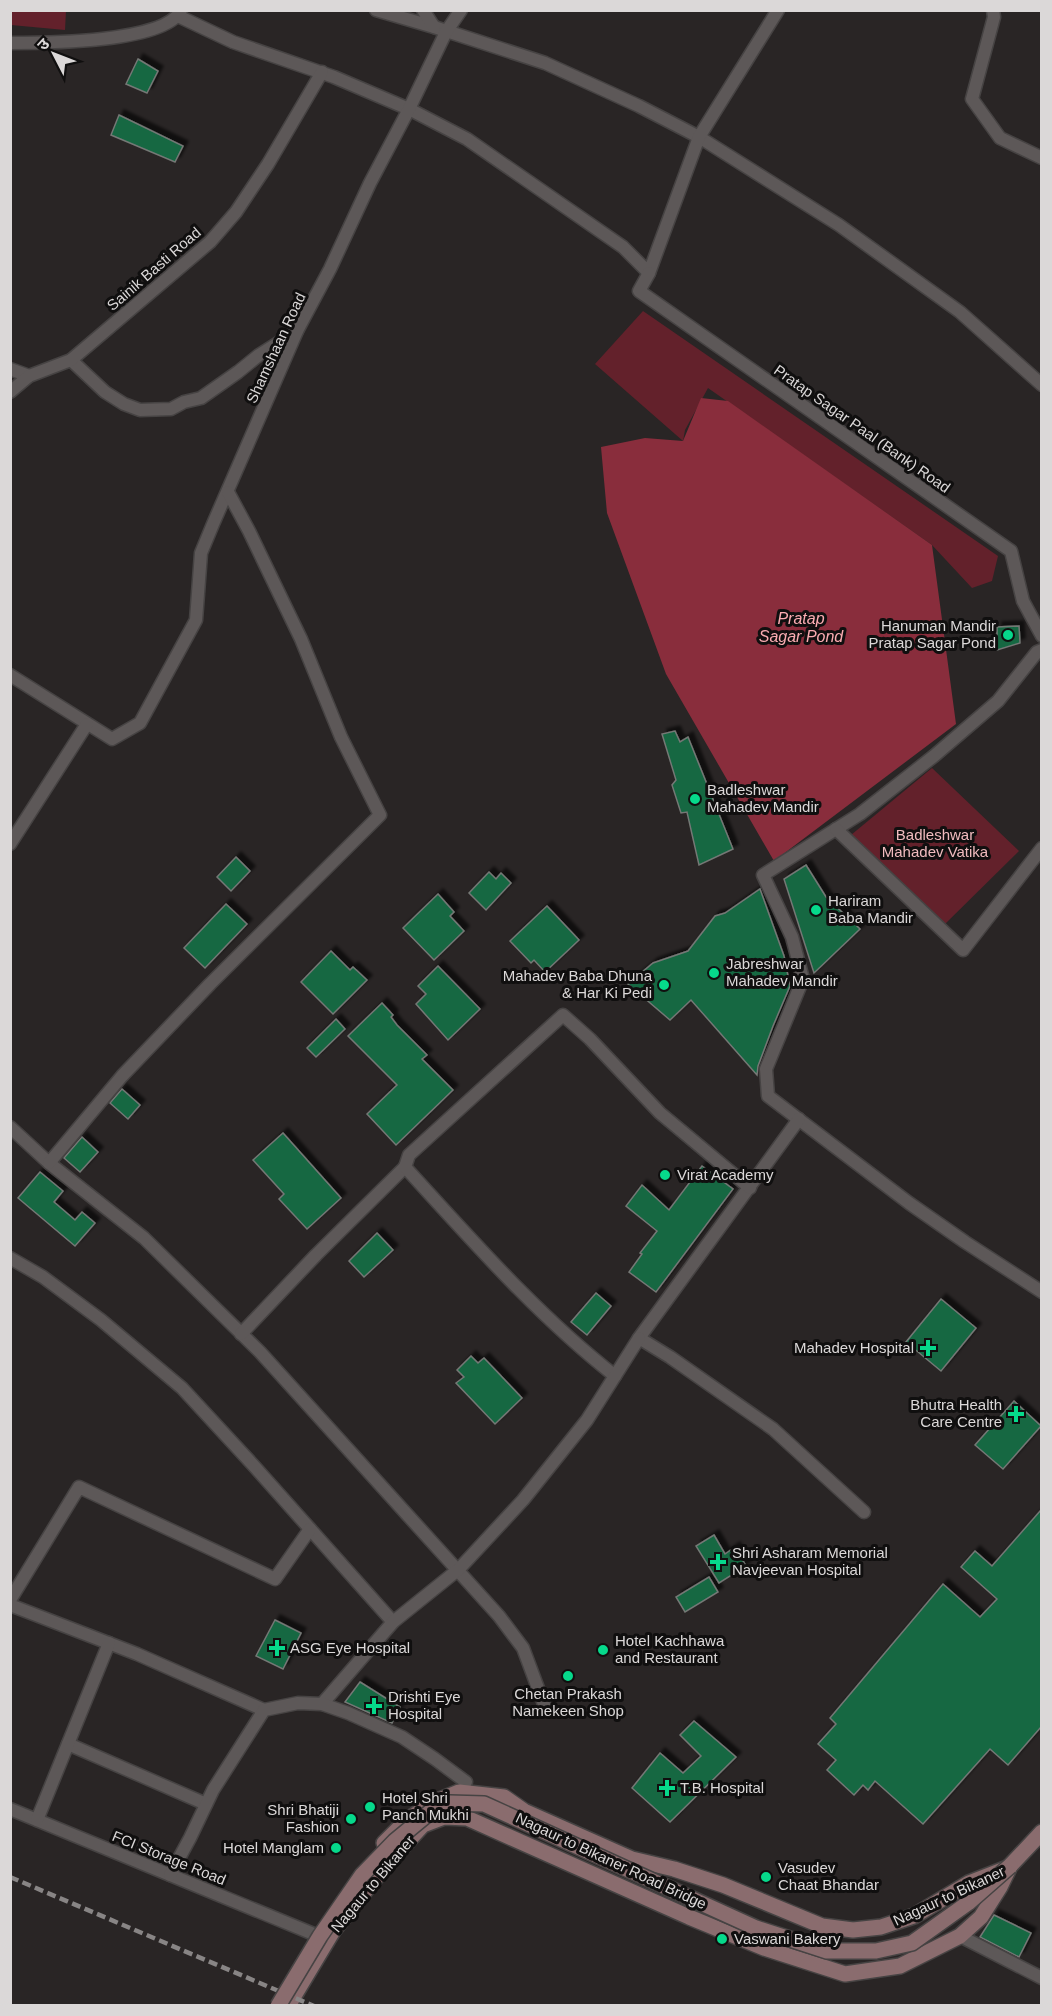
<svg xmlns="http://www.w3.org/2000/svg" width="1052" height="2016" font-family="Helvetica,'Noto Sans Devanagari',sans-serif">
	<defs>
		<filter id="shadow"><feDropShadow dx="5" dy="-5" stdDeviation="1.5" flood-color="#0009"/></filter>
	</defs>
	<rect width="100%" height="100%" fill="#292525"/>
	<g fill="#63212b">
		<polygon points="10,11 66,11 65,30 11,25"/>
		<polygon points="643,311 998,556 992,581 972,588 932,545 708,388 685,430 683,441 595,364"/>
		<polygon points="932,768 1019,851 944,925 851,835"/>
	</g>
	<polygon fill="#892d3c" points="701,398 728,401 932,545 956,724 774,861 666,674 607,513 601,447 645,438 683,441"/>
	<g fill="#126843" stroke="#747875" stroke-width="1.5" filter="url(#shadow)">
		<polygon points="138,59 158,71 147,93 126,84"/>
		<polygon points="119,115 183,146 175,162 111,135"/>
		<polygon points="1019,626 1020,643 997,650 997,627"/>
		<polygon points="675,731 680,742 688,737 733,849 699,865 687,812 681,813 672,785 676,780 662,734"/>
		<polygon points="236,857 250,871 231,891 217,877"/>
		<polygon points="806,865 826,897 860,929 814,973 784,879"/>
		<polygon points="489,872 496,879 501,873 511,883 486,910 469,893"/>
		<polygon points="760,889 784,956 790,986 773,1026 758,1066 757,1075 691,1000 670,1020 628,984 653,963 688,951 715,916 725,913"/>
		<polygon points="438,894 454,912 450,916 464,931 434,960 403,928"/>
		<polygon points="226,904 247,924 205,968 184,948"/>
		<polygon points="547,906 579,940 545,972 534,960 531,963 510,941"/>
		<polygon points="331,951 350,970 353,967 367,980 333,1014 301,982"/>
		<polygon points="438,966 480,1009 448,1040 416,1004 426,994 418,986"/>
		<polygon points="382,1003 393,1015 391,1017 397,1025 427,1055 422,1059 453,1090 396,1145 367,1114 397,1085 348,1036"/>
		<polygon points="336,1019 345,1029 316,1057 307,1048"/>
		<polygon points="122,1089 140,1105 128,1119 110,1103"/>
		<polygon points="283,1133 341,1198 307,1229 279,1199 284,1194 253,1160"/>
		<polygon points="82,1137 98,1152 80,1172 64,1158"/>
		<polygon points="702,1166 733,1189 656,1292 629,1272 642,1254 640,1253 657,1231 626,1206 642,1185 669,1210"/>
		<polygon points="40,1172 63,1191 54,1202 75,1220 82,1212 95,1223 75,1246 18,1198"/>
		<polygon points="377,1233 393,1250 364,1277 349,1261"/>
		<polygon points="596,1293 611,1306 587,1335 571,1322"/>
		<polygon points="941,1299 976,1328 941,1371 906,1342"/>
		<polygon points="471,1356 478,1363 484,1358 522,1398 495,1424 456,1383 464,1377 457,1370"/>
		<polygon points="1014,1401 1041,1426 1003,1469 975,1445"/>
		<polygon points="1041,1510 1041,1727 1008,1765 990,1749 923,1824 875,1781 868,1790 863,1785 854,1795 827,1770 836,1760 818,1744 836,1724 830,1718 943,1584 980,1617 997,1599 961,1567 975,1551 992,1566"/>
		<polygon points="714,1535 725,1554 735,1547 746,1566 719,1583 696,1546"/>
		<polygon points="709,1577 718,1592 685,1612 676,1597"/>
		<polygon points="275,1620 301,1633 283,1669 256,1656"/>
		<polygon points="360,1682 400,1707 392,1723 345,1702"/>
		<polygon points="694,1721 736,1757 670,1822 632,1788 660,1753 683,1773 701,1756 680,1735"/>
		<polygon points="994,1915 1031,1933 1019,1957 980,1937"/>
	</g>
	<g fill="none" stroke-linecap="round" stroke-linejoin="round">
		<defs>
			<g id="street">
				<polyline points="376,10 434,27 545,63 639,106 699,137 839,225 960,312 1042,385"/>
				<polyline points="423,10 434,27"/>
				<polyline points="993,10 994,17 972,99 1000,138 1042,158"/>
				<polyline points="178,16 233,42 334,77 409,109 467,139 623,247 649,273 699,137 778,10"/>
				<path d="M10 43C44 43 166 43 181 10"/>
				<polyline points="649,273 639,291 1011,551 1023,601 1042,636"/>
				<polyline points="71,360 105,392 124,404 140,410 171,409 184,402 201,398 238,372 259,355 297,331"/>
				<polyline points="10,369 29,376"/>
				<polyline points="10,392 29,376 71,360 210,242 236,212 268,164 322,72"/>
				<polyline points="1042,650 1037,652 998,701 934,756 860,814 763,875 792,937 803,979 766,1069 768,1096 909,1203 965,1242 1042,1292"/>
				<polyline points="10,675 112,739 140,723 196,620 201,553 213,524 297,331 330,269 370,183 409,109 446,32 461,10"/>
				<polyline points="836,829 963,950 1042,848"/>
				<polyline points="10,844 87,724"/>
				<polyline points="799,1119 639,1338 670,1357 773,1429 864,1512"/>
				<polyline points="10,1127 49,1163 144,1238 260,1352 499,1616 523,1648 545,1707"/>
				<polyline points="49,1163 122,1076 210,984 380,815 341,737 301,639 249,531 228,492"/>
				<polyline points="10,1258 43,1277 101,1320 182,1388 254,1466 393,1622"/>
				<polyline points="241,1334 316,1255 405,1167"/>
				<path d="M615 1376C537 1315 471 1239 405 1167L409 1155 563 1015 590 1039 660 1113 750 1188"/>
				<polyline points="10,1600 79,1487 275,1579 310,1529"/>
				<polyline points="10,1605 137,1654 264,1710"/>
				<polyline points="322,1704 393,1622 459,1569 523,1500 587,1420 639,1338"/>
				<polyline points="68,1744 206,1804"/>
				<polyline points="10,1809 316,1935"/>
				<polyline points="37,1820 109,1643"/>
				<polyline points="170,1875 190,1838 213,1790 264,1710 298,1703 322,1704 348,1713 402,1737 435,1759 466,1782"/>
				<polyline points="960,1936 1042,1978"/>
			</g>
			<g id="secondary">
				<polyline points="384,1843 404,1823 430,1804 459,1792 504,1797 524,1811 632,1859 674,1869 723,1885 822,1926 853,1930 881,1927 914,1916 969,1883 1005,1869"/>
				<polyline points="288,2006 333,1931 385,1866 423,1825 444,1817 467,1818 689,1917 764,1948 845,1974 900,1966 960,1936 981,1917 1000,1887 1010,1866 1042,1832"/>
			</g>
		</defs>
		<use href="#street" stroke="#464343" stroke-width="15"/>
		<use href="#secondary" stroke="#464343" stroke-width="18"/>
		<use href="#street" stroke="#5d5858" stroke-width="12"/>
		<use href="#secondary" stroke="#8a6c6e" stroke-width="15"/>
		<polyline stroke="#888585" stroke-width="4.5" stroke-dasharray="9 4.5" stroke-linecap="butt" points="10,1877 314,2006"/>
		<defs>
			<polyline id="secondary-bridge" points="278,2006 320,1936 362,1875 395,1841 435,1808 450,1803 484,1804 756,1928 827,1951 876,1951 912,1943 968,1903 1010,1866"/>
		</defs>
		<use href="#secondary-bridge" stroke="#464343" stroke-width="18" stroke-linecap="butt"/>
		<use href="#secondary-bridge" stroke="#8a6c6e" stroke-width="15"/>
	</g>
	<g fill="#06d98b" stroke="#100f0f" stroke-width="2">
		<circle cx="1008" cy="635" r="6"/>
		<circle cx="695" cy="799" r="6"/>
		<circle cx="816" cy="910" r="6"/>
		<circle cx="714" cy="973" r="6"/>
		<circle cx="664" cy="985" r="6"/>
		<circle cx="665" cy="1175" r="6"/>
		<path d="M925 1339h6v6h6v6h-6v6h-6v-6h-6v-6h6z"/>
		<path d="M1013 1405h6v6h6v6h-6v6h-6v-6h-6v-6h6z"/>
		<path d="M715 1553h6v6h6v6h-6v6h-6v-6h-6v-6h6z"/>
		<path d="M274 1639h6v6h6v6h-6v6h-6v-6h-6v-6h6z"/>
		<circle cx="603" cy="1650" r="6"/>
		<circle cx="568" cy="1676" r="6"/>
		<path d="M371 1697h6v6h6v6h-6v6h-6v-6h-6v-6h6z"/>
		<path d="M664 1779h6v6h6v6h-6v6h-6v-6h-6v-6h6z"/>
		<circle cx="370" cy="1807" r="6"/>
		<circle cx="351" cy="1819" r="6"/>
		<circle cx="336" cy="1848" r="6"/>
		<circle cx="766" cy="1877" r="6"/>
		<circle cx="722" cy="1939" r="6"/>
	</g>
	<g text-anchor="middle" stroke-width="6" stroke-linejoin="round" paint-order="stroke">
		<g font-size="15" fill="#dbd8d8" stroke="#100f0f">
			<text transform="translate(154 269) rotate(-41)" y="5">Sainik Basti Road</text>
			<text transform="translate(276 348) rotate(-65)" y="5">Shamshaan Road</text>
			<text transform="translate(862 429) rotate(35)" y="5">Pratap Sagar Paal (Bank) Road</text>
			<text transform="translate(169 1858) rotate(22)" y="5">FCI Storage Road</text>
			<text transform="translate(611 1861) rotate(25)" y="5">Nagaur to Bikaner Road Bridge</text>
			<text transform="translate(373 1884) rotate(-50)" y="5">Nagaur to Bikaner</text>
			<text transform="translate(949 1896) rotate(-25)" y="5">Nagaur to Bikaner</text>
		</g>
		<g font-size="15" fill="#dbd8d8" stroke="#100f0f" text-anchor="start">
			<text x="996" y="631" text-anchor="end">Hanuman Mandir<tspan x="996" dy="17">Pratap Sagar Pond</tspan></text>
			<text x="707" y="795">Badleshwar<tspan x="707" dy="17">Mahadev Mandir</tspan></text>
			<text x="828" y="906">Hariram<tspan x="828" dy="17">Baba Mandir</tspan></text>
			<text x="726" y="969">Jabreshwar<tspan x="726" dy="17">Mahadev Mandir</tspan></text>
			<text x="652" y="981" text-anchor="end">Mahadev Baba Dhuna<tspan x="652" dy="17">&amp; Har Ki Pedi</tspan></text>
			<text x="677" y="1180">Virat Academy</text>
			<text x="914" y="1353" text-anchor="end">Mahadev Hospital</text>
			<text x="1002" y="1410" text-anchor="end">Bhutra Health<tspan x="1002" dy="17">Care Centre</tspan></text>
			<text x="732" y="1558">Shri Asharam Memorial<tspan x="732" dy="17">Navjeevan Hospital</tspan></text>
			<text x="615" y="1646">Hotel Kachhawa<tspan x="615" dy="17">and Restaurant</tspan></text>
			<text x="290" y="1653">ASG Eye Hospital</text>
			<text x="568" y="1699" text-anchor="middle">Chetan Prakash<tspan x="568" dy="17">Namekeen Shop</tspan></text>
			<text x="388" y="1702">Drishti Eye<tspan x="388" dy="17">Hospital</tspan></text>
			<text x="680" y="1793">T.B. Hospital</text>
			<text x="382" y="1803">Hotel Shri<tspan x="382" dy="17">Panch Mukhi</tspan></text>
			<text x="339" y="1815" text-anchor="end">Shri Bhatiji<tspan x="339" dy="17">Fashion</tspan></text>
			<text x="324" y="1853" text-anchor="end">Hotel Manglam</text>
			<text x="778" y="1873">Vasudev<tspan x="778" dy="17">Chaat Bhandar</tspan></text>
			<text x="734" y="1944">Vaswani Bakery</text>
		</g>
		<g font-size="15" fill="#f0bbbe" stroke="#100f0f">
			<text x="935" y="840">Badleshwar<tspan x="935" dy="17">Mahadev Vatika</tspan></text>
		</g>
		<g font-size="16" font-style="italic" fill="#fbacb2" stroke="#100f0f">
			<text x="801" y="624">Pratap<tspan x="801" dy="18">Sagar Pond</tspan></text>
		</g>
	</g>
	<rect width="1052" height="2016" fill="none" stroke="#dbd8d8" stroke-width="24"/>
	<g transform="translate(54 54) rotate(312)" stroke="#100f0f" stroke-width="4.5" paint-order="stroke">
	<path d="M0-4.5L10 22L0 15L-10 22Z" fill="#dbd8d8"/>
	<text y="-9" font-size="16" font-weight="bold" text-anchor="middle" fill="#dbd8d8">उ</text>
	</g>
</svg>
